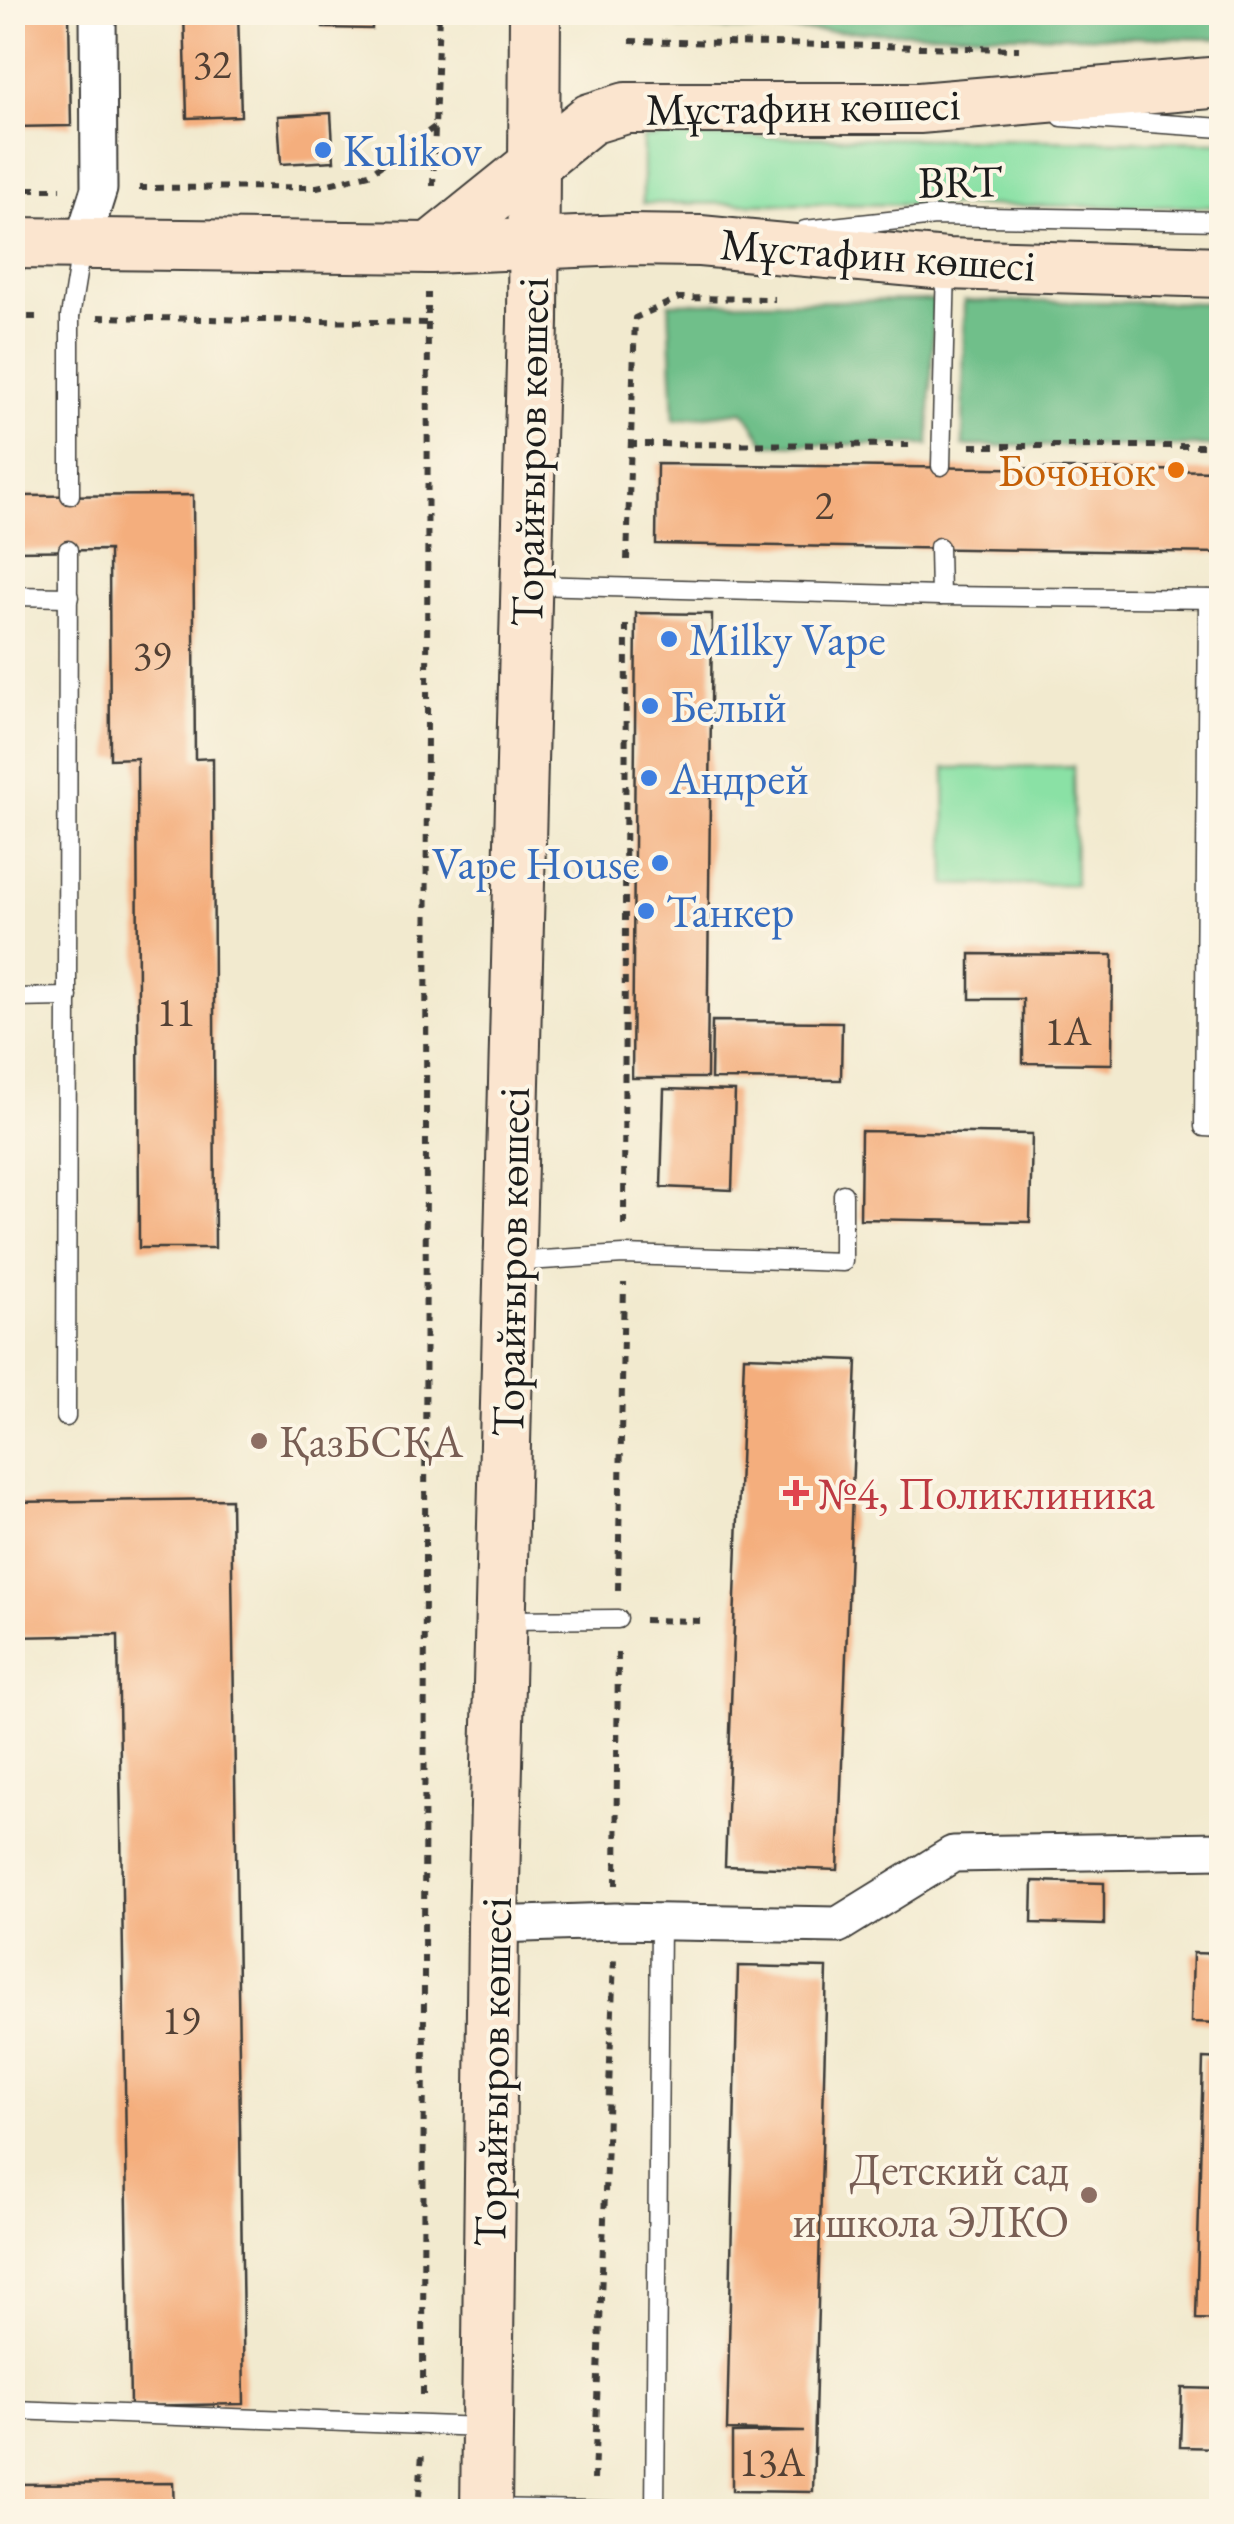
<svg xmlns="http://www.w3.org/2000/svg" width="1234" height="2524" font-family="'EB Garamond',serif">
	<rect width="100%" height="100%" fill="#fcf5e5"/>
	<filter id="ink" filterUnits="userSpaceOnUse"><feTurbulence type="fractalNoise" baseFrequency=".01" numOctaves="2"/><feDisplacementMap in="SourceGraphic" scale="20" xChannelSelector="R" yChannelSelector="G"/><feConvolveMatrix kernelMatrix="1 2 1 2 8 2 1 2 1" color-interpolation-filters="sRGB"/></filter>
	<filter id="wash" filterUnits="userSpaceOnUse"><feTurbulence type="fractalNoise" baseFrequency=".0048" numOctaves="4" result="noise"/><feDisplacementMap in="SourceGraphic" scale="40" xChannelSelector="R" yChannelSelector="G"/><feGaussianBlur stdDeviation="2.25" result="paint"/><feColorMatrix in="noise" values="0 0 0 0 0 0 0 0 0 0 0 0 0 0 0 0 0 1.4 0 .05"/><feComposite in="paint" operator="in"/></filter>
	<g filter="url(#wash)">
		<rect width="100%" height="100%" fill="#f2eacf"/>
		<g fill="#8ae1a5" stroke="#537e60" stroke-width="2.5">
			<polygon points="674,136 1221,142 1221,207 643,203 643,138"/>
			<polygon points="1073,766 1075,884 946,885 945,768"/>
		</g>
		<g fill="#6fbf8a" stroke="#466e53" stroke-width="2.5">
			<polygon points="682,13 1221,12 1222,39 679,28"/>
			<polygon points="934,300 929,445 766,444 744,411 674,420 669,303"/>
			<polygon points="964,301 1221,303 1221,446 963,446"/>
		</g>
		<g id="blocks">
			<g fill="#f4ae7d">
				<polygon points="12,12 69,12 71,126 12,127"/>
				<polygon points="184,12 238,12 241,116 187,118"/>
				<polygon points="323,12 372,12 372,29 323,28"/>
				<polygon points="331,113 334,161 281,164 278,116"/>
				<polygon points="657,464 1222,471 1222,553 656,544"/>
				<polygon points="193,495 195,759 213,758 215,1248 139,1248 137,758 110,759 109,550 12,551 12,496"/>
				<polygon points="636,613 712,614 707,1078 632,1078"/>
				<polygon points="970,954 1113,955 1112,1064 1023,1063 1023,999 970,999"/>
				<polygon points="712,1021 842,1022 841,1080 711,1079"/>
				<polygon points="664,1089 735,1091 732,1190 661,1187"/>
				<polygon points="861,1131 1032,1134 1030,1222 860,1219"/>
				<polygon points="744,1356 857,1360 838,1870 725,1866"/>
				<polygon points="231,1499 244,2404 130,2406 118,1635 12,1637 12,1502"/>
				<polygon points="1033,1881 1104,1883 1104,1925 1032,1923"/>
				<polygon points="1193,1953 1222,1954 1222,2023 1191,2022"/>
				<polygon points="738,1966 827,1968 813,2492 732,2491 732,2433 804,2432 727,2430"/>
				<polygon points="1203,2058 1222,2059 1222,2320 1196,2319"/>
				<polygon points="1182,2388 1222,2389 1222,2448 1180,2447"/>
				<polygon points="173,2483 174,2512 12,2512 12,2484"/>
			</g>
		</g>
	</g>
	<g filter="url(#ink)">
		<use href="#blocks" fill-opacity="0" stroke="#3c3b37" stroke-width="2.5"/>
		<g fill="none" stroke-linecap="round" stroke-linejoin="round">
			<defs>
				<g id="lane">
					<polyline points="1062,117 1222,128"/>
					<polyline points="805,230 935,216 1222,221"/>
					<polyline points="941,466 946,265"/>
					<polyline points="70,495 70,317 81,249"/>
					<polyline points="939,547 940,596"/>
					<polyline points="532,585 940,596 1222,599"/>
					<polyline points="12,596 69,597"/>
					<polyline points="1208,599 1204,1127 1222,1128"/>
					<polyline points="12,998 68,997"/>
					<polyline points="510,1262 624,1255 843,1262 843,1194"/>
					<polyline points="66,1417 68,550"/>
					<polyline points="501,1620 618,1619"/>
					<polyline points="12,2410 482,2427"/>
					<polyline points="487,2508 700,2512"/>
					<polyline points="655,2511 660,1922"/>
				</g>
				<g id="street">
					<polyline points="82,243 99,189 98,12"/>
					<polyline points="493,1925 615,1921 838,1925 953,1854 1222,1850"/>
				</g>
				<g id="secondary">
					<polyline points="12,243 430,248 626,240 700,241 946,264 1222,272"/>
					<polyline points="430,248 590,119 626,108 919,108 1222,82"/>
					<polyline points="486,2512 493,1925 533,321 535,12"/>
				</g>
			</defs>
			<use href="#lane" stroke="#3c3b37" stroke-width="21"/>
			<use href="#street" stroke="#3c3b37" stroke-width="39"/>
			<use href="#secondary" stroke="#3c3b37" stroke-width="54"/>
			<g stroke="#3c3b37" stroke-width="6" stroke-dasharray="8 8" stroke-linecap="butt">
				<polyline points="630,41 1019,49"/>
				<polyline points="433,186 439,12"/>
				<polyline points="139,188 317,187 369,174 436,126"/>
				<polyline points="12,189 61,189"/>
				<polyline points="12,317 40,317"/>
				<polyline points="98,317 426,323"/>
				<polyline points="629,444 913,445"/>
				<polyline points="971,446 1222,446"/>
				<polyline points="627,560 635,318 679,298 775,299"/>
				<polyline points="624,1225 626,618"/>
				<polyline points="618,1590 624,1283"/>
				<polyline points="644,1620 705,1621"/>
				<polyline points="616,1885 618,1648"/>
				<polyline points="423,2395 428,293"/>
				<polyline points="594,2480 614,1958"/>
				<polyline points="418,2512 422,2453"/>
			</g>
			<use href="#lane" stroke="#fff" stroke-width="18"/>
			<use href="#street" stroke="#fff" stroke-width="35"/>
			<use href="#secondary" stroke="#fbe5cf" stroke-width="50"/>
		</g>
	</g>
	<g fill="#3f7fe0" stroke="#fcf5e5" stroke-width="4">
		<circle cx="323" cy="150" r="10"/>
		<circle cx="669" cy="639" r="10"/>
		<circle cx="650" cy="706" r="10"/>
		<circle cx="649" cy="778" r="10"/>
		<circle cx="660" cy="863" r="10"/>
		<circle cx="646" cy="911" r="10"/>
	</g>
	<circle fill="#e8710a" stroke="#fcf5e5" stroke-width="4" cx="1176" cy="470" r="10"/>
	<g fill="#8d6e63" stroke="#fcf5e5" stroke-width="4">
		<circle cx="259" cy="1441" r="10"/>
		<circle cx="1089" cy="2195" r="10"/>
	</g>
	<path fill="#e0444e" stroke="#fcf5e5" stroke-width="4" d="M791 1478h10v10h10v10h-10v10h-10v-10h-10v-10h10z"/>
	<g text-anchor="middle" stroke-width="8" stroke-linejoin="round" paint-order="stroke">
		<g font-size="40" fill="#524034">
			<text x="212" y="78">32</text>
			<text x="824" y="519">2</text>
			<text x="152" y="669">39</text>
			<text x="176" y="1026">11</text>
			<text x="1068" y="1045">1А</text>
			<text x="181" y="2034">19</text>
			<text x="772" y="2476">13А</text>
		</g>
		<g font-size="45" fill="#1c1c1c" stroke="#fcf5e5">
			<text transform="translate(803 106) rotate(-1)" y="16">Мұстафин көшесі</text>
			<text transform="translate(960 181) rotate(-1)" y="16">BRT</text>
			<text transform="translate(878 254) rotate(4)" y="16">Мұcтафин көшесі</text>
			<text transform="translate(529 452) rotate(-89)" y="16">Торайғыров көшесі</text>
			<text transform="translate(510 1262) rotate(-89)" y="16">Торайғыров көшесі</text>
			<text transform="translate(492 2072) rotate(-89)" y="16">Торайғыров көшесі</text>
		</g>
		<g font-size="45" fill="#366cbe" stroke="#fcf5e5" text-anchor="start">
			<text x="343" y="166">Kulikov</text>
			<text x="689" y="655">Milky Vape</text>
			<text x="670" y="722">Белый</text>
			<text x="669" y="794">Андрей</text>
			<text x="640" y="879" text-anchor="end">Vape House</text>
			<text x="666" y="927">Танкер</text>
		</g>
		<g font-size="45" fill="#c56008" stroke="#fcf5e5" text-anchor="end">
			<text x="1156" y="486">Бочонок</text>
		</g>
		<g font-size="45" fill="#785e54" stroke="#fcf5e5" text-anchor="start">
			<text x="279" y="1457">ҚазБСҚА</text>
			<text x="1069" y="2185" text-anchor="end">Детский сад<tspan x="1069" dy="52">и школа ЭЛКО</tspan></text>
		</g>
		<g font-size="45" fill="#be3a42" stroke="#fcf5e5" text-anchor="start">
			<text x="818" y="1509">№4, Поликлиника</text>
		</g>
	</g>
	<rect width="1234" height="2524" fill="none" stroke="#fcf5e5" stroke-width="50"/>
</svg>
